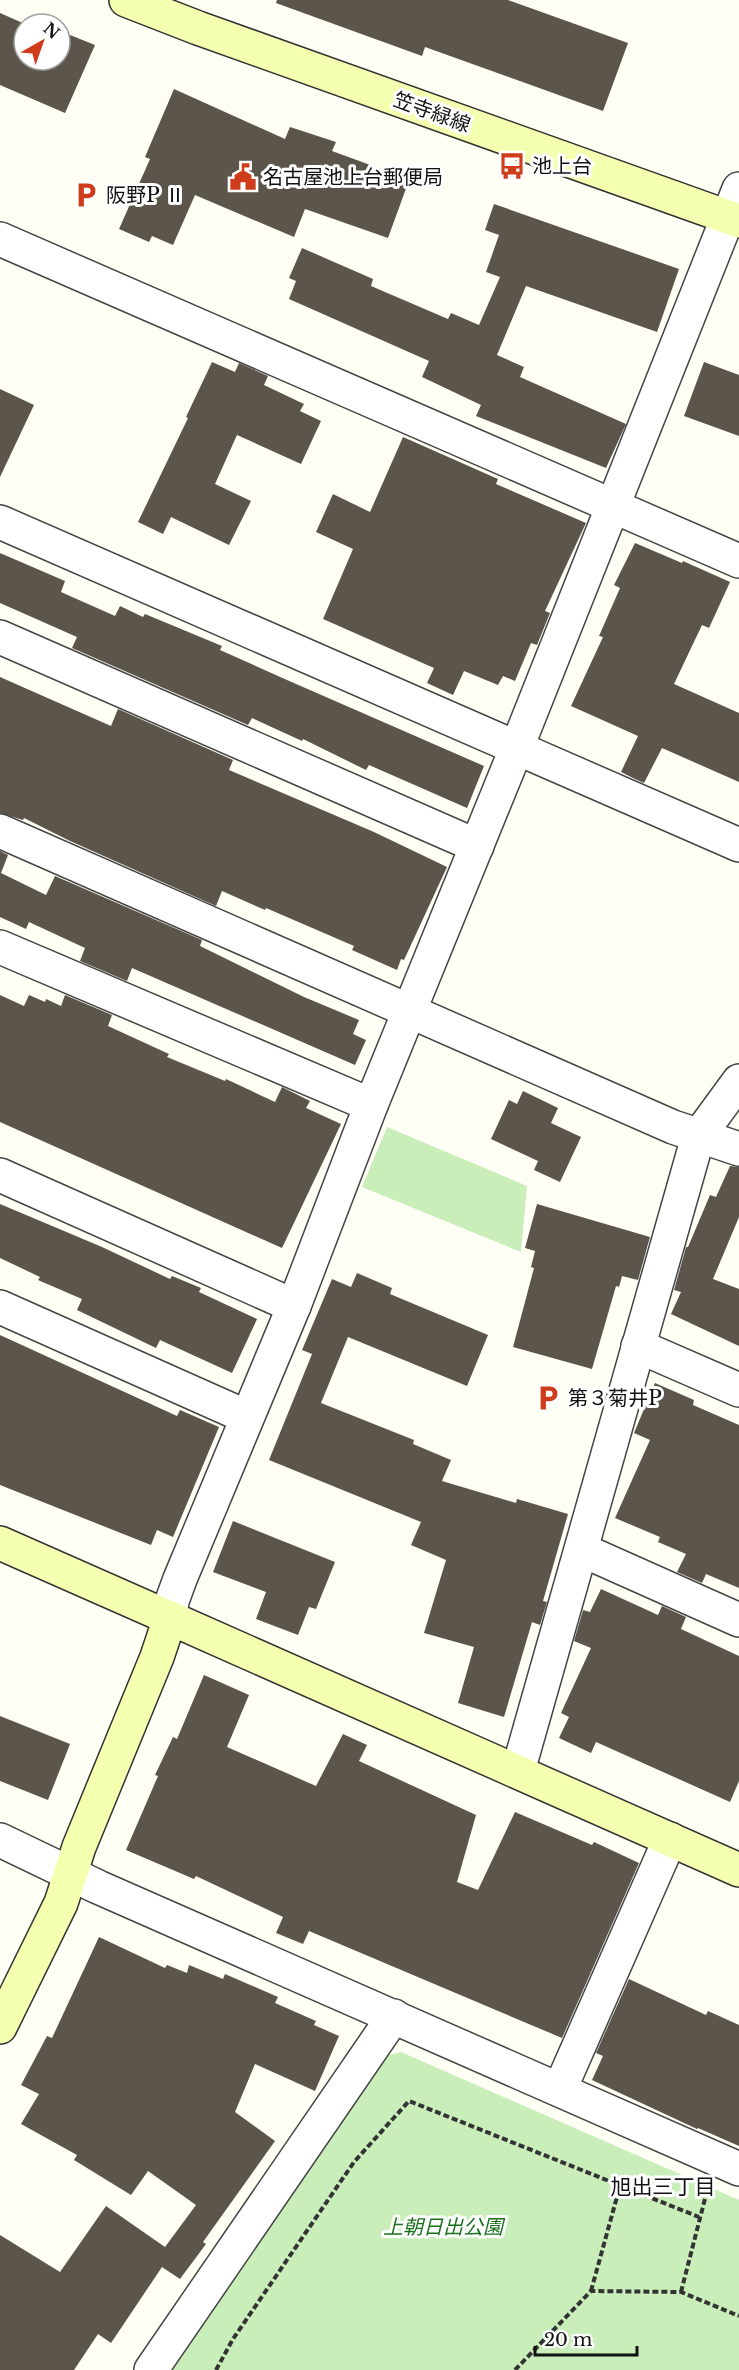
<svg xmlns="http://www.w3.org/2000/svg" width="739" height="2370" font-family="'Libre Baskerville','Noto Sans JP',serif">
	<rect width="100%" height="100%" fill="#fffff5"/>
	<g fill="#c9eeba">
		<polygon points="387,1127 527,1186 521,1252 362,1187"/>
		<polygon points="401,2052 739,2200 739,2370 169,2370 385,2056"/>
	</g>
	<g fill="#5b554c">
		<polygon points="277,0 508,0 628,43 603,111 425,47 422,56 276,3"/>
		<polygon points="0,13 25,24 24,60 60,60 60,31 95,45 65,113 0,85"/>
		<polygon points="174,89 285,139 290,127 336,142 332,151 395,174 393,178 408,183 388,238 305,209 294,237 195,195 173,245 152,236 149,242 119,229 150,159 145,157"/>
		<polygon points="494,204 679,269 657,332 526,286 497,355 524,367 520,377 626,424 606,468 476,416 481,405 422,377 429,361 289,299 296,281 289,278 302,248 373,279 371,286 448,319 451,313 479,325 500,277 486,272 499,235 485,230"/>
		<polygon points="212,362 235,372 239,363 268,376 264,385 304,404 300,411 321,421 301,464 237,435 215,484 251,501 229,545 171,517 163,534 138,522 188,418 186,417"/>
		<polygon points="704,362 739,375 739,436 684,416"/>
		<polygon points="0,389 34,405 0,477"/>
		<polygon points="403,437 498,479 496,484 586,523 545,611 550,613 537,645 531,643 515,681 503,676 498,685 464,671 453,695 427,683 434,668 323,619 353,549 316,532 333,494 370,512"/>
		<polygon points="635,543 682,563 683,561 730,582 709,628 702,625 674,684 739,713 739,782 662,748 644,783 635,779 621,772 638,736 571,706 603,637 599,636 620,588 614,585"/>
		<polygon points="0,553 65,581 61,592 115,616 120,606 143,617 145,614 222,646 220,650 287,680 484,766 467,808 369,765 366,770 303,739 302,741 252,718 248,725 72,648 77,637 0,603"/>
		<polygon points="0,677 111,726 118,709 233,760 229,770 374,832 447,867 404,960 401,959 397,970 352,950 354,946 266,908 265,910 222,891 216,906 70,841 24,818 23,820 0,813"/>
		<polygon points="0,851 8,855 1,873 46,895 55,876 202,940 200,946 304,997 359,1020 353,1034 366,1040 355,1065 132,968 127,981 80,961 85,948 29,922 26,929 0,917"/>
		<polygon points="0,995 24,1006 29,995 45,1002 46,999 61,1006 65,995 112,1015 108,1026 169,1054 167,1057 225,1081 226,1079 275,1102 282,1087 310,1101 306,1108 341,1124 282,1248 0,1122"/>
		<polygon points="523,1091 558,1108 551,1123 581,1137 560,1182 534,1170 538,1161 491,1139 509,1100 517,1104"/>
		<polygon points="730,1166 739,1167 739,1217 713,1279 739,1289 739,1346 671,1314 681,1292 674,1290 686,1247 688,1247 710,1195 716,1197"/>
		<polygon points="0,1204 102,1247 170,1279 172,1276 201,1288 199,1292 257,1319 232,1373 160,1340 156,1348 77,1310 82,1299 38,1280 40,1277 0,1258"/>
		<polygon points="537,1204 650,1237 638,1280 622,1276 619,1287 616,1286 592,1369 513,1347 534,1268 531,1267 535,1251 525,1248"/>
		<polygon points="357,1273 392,1288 390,1294 488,1335 467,1386 348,1337 321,1403 414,1440 413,1444 451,1460 442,1481 516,1503 517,1499 568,1514 543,1601 547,1602 540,1625 532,1622 504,1717 458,1703 474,1647 424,1633 446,1560 411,1545 421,1522 269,1460 312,1354 302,1350 332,1279 351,1287"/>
		<polygon points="0,1335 177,1416 180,1410 219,1427 173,1537 157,1530 151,1545 0,1485"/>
		<polygon points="655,1383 694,1400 693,1405 739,1425 739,1588 706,1574 702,1583 677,1572 686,1554 658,1542 660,1537 615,1518 650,1440 634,1433"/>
		<polygon points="233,1521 335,1562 316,1609 309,1607 298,1635 256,1619 266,1592 213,1572"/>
		<polygon points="601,1589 658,1615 662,1606 686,1617 681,1629 739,1656 739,1781 730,1802 596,1742 591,1753 559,1738 569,1717 561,1713 591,1648 574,1641 583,1610 590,1612"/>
		<polygon points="204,1675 249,1695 227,1747 316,1786 343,1734 367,1745 359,1761 476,1815 457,1882 478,1890 515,1812 592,1845 594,1842 639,1863 562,2038 309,1931 303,1944 276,1933 283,1917 196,1876 194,1879 126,1850 158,1776 155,1775 173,1737 177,1739"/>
		<polygon points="0,1716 70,1744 48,1800 0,1781"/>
		<polygon points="99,1937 165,1968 167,1965 187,1973 189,1965 223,1979 225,1974 278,1997 275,2003 316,2021 314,2025 339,2036 315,2091 255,2064 235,2112 275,2141 203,2242 206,2244 180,2279 162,2267 111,2343 98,2334 74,2370 0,2370 0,2235 60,2272 106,2206 165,2247 196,2205 148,2171 131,2195 74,2160 77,2155 21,2124 39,2094 21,2085 47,2036 52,2038"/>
		<polygon points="629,1979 706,2015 708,2011 739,2025 739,2146 698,2128 697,2129 592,2080 603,2056 596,2053"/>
	</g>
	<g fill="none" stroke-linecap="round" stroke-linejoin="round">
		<defs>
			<g id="street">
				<polyline points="0,239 739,561"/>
				<polyline points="0,522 739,845"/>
				<polyline points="0,637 477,846"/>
				<polyline points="0,831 673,1127 739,1149"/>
				<polyline points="0,947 371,1105"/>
				<polyline points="0,1175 294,1306"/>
				<polyline points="0,1307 247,1417"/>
				<polyline points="638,1346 739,1390"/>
				<polyline points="582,1550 739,1620"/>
				<polyline points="170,1618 172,1601 180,1579 294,1306 371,1105 517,747 739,189"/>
				<polyline points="518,1771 698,1137 739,1081"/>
				<polyline points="0,1840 98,1887 739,2169"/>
				<polyline points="560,2089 670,1839"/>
				<polyline points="151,2370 394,2016"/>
			</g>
			<g id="secondary">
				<polyline points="126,0 198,28 739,221"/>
				<polyline points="0,1543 170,1618"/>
				<polyline points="0,2027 61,1903 79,1847 157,1657 170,1618 739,1870"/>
			</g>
		</defs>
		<use href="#street" stroke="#444" stroke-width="36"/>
		<use href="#secondary" stroke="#333" stroke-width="36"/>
		<g stroke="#333" stroke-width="4" stroke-dasharray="6 3" stroke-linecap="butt">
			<polyline points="591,2291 620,2186"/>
			<polyline points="681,2292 707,2191"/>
			<polyline points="216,2370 233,2339 354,2162 409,2101 699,2217"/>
			<polyline points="515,2370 591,2291 681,2292 739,2316"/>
		</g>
		<use href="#street" stroke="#fff" stroke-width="33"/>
		<use href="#secondary" stroke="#f5ffb0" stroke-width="33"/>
	</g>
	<defs>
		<symbol id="bus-bare" viewBox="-9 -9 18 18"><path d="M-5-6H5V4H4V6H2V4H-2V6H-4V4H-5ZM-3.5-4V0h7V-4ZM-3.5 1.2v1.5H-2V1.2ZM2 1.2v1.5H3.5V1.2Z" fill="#cf3c1b" stroke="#fff" stroke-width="2.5" paint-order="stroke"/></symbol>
		<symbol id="civic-bare" viewBox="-9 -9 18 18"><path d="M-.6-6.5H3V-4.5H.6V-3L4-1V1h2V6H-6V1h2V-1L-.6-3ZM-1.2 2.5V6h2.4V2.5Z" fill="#cf3c1b" stroke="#fff" stroke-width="2.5" paint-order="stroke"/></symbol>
		<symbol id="parking-bare" viewBox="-9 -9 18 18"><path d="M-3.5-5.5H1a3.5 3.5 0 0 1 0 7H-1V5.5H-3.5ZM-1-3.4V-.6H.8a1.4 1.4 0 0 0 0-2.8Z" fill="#cf3c1b" stroke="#fff" stroke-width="2.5" paint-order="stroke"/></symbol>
	</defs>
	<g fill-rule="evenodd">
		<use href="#bus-bare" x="493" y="147" width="38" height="38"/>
		<use href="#civic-bare" x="224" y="158" width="38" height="38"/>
		<use href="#parking-bare" x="67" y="176" width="38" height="38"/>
		<use href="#parking-bare" x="529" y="1379" width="38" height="38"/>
	</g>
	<g text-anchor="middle" stroke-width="6" stroke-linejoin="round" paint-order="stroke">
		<g font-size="20" fill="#111" stroke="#fff">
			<text transform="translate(432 112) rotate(20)" y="7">笠寺緑線</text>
		</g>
		<g font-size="20" fill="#111" stroke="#fff" text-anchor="start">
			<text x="532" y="173">池上台</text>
			<text x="263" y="184">名古屋池上台郵便局</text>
			<text x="106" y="202">阪野P Ⅱ</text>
			<text x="568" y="1405">第３菊井P</text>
		</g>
		<g font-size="20" font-style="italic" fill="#19701c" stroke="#fff">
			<text x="443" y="2234">上朝日出公園</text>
		</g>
		<g font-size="21" fill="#111" stroke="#fff">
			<text x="663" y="2194">旭出三丁目</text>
		</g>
	</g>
	<g transform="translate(42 42) rotate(40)"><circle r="28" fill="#ffffff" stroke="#a0a0a0" stroke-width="1.5"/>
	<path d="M0-4.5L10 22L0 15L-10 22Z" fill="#cf3c1b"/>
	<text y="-9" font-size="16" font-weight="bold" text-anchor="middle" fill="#111111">N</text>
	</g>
	<path d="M535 2346v9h102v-9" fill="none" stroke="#111111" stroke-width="3"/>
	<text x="544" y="2346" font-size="18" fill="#111111" stroke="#ffffff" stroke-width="4.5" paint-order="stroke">20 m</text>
</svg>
